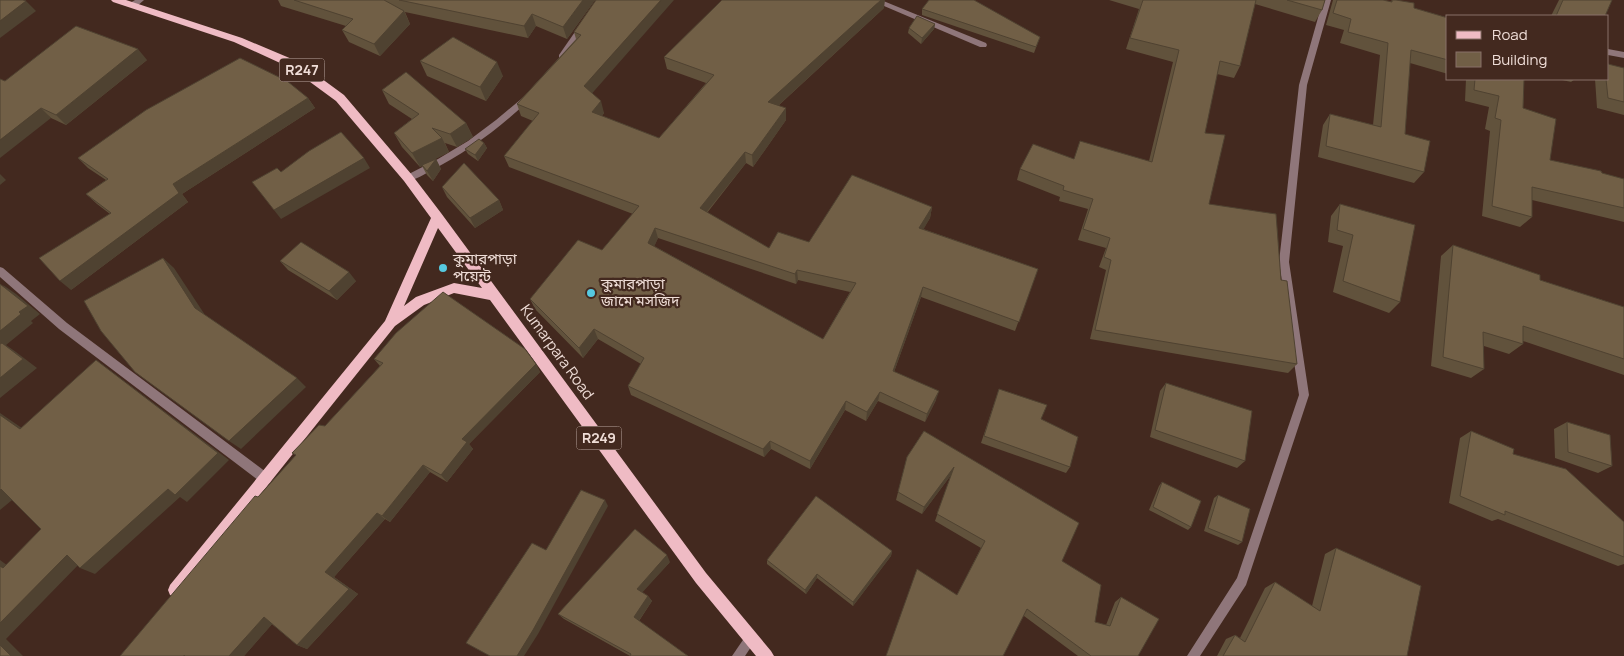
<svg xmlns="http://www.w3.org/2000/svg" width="1624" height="656" font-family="Manrope,'Noto Sans Bengali',sans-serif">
	<rect width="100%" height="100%" fill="#43291f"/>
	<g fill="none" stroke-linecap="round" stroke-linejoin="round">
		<g fill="#8f767a" fill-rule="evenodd">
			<polygon points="135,0 144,0 136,7 130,7 130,3"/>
			<polygon points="870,0 881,0 986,43 987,45 986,47 980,47"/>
			<polygon points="1323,0 1331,0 1307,85 1289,262 1309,395 1246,585 1200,656 1187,656 1237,578 1299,395 1279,262 1299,85"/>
			<polygon points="582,25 585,26 585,30 565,59 559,59 559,55 579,26"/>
			<polygon points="1608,49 1624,52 1624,58 1608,55"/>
			<path d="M526 95 530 98 529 100C499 129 467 152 430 171 423 175 413 182 405 180L404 178 405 176 438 159 468 141 496 120Z"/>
			<polygon points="0,267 3,268 67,323 270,475 272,479 270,483 266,484 262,483 59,329 0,277"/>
			<polygon points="751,632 755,634 757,638 745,656 732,656 747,634"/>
		</g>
		<path fill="#efbbc4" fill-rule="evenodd" d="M111 0H126L242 38 299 62 344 95 412 175 441 213 706 573 771 651 774 656H756L696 583 490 300 454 293 424 305 395 326 180 595 175 597 170 595 168 590 170 585 385 321 431 218 404 181 336 101 291 68 234 42 113 2ZM438 228 482 288 454 283 416 297 404 306Z"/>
	</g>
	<g fill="#61523c" fill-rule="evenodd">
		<polygon points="278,0 595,0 567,39 536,26 528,38 405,12 410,24 380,56 349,42 342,30 346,26 281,6"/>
		<path d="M596 0 592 93 604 113 602 116 659 138 706 83 667 69 664 57 884 8 778 106 786 120 753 167 746 163 707 213 769 248 809 242 932 207 930 218 923 229 1038 269 1015 331 921 297 894 372 936 400 925 422 878 401 866 421 845 410 810 469 771 449 764 457 631 395 628 386 641 364 598 339 583 358 535 309 530 299 602 250 633 214 509 167 504 156 533 121 521 116 517 104 576 39 574 32ZM658 238 796 284 798 280 850 292 823 339 654 246Z"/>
		<polygon points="1109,0 1325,0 1322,10 1315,22 1255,4 1240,66 1234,78 1217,74 1205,133 1209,204 1281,280 1297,364 1288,373 1090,339 1106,270 1099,267 1106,248 1078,240 1088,209 1059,201 1060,197 1017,180 1020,169 1073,159 1149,161 1173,62 1126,49 1139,9"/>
		<polygon points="1333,0 1383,0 1391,2 1392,0 1396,0 1414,8 1448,18 1448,74 1410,63 1405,134 1424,172 1414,183 1318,157 1323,125 1330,114 1373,125 1380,55 1340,43 1344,30 1326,25"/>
		<polygon points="1559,0 1612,0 1605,16 1551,16"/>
		<polygon points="922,9 1040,37 1034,53 922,15"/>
		<polygon points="935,24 934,29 921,44 908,33 909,28"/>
		<polygon points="147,60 66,125 51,118 5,81"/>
		<polygon points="420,61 503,76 486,101 427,76"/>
		<polygon points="1624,68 1624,115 1597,108 1595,79 1608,79"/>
		<polygon points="1466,79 1524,79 1523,108 1550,160 1624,179 1624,222 1532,200 1532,217 1520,227 1482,216 1490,131 1485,129 1489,107 1465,101"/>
		<polygon points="1558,79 1575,79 1571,82"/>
		<polygon points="382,90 466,123 473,137 457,147 445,143 449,152 429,162 436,159 441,169 433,181 427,175 422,166 420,167 402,147 394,133 412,119 389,104"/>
		<polygon points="308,98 315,108 182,194 188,202 71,290 110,214 97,204 86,194 106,180 88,168 78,158"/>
		<polygon points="484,143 487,148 478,161 468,154 465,149"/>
		<polygon points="442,187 499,200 503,210 475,228 447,197"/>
		<polygon points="1340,204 1400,302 1389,313 1333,292 1343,246 1328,242 1331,216"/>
		<polygon points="1453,245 1540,280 1624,307 1624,375 1523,341 1523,344 1509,354 1484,346 1484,369 1471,378 1431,366 1441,256"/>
		<polygon points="280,261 356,281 337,300 288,270"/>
		<polygon points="374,359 536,364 540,372 469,444 473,449 447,482 430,472 390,522 385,519 334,577 358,594 307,649 297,645 272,624 244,656 258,497 296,455 292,453 325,426 380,366"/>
		<polygon points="1166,383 1245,461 1237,468 1150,437 1160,391"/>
		<polygon points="999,389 1041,419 1070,467 1066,473 981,443"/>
		<polygon points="1567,422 1612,466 1598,473 1555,458 1554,429"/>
		<polygon points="924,431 1062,561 1095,622 1106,625 1115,602 1121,597 1138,656 1078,656 1024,616 957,595 981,548 935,521 951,475 922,514 896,500 907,457"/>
		<polygon points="1471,431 1513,454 1624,522 1624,564 1618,566 1498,519 1492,521 1449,503 1460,438"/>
		<polygon points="1162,482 1191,527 1188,530 1149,510 1159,486"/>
		<polygon points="1218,495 1242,542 1238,545 1204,531 1214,498"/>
		<polygon points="1336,548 1407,656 1217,656 1226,639 1235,635 1240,638 1265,588 1275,582 1312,606 1325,554"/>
		<polygon points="892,551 891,556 853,606 817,578 806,594 767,564 767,560"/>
		<polygon points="670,562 642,592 648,596 652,601 639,621 688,656 630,656 564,619 558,614"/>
	</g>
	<g fill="#4f4231">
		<polygon points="583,0 595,0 567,39 563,27"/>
		<polygon points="661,0 674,0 588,98 584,86"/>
		<polygon points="881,0 885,0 884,8 769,114 768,102"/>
		<polygon points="26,1 36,11 0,38 0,21"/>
		<polygon points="404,11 410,24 380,56 374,44"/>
		<polygon points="532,14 536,26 528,38 524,26"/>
		<polygon points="935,24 934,29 921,44 922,38"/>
		<polygon points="138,49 147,60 66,125 56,115"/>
		<polygon points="497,62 503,76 486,101 480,87"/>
		<polygon points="308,98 315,108 182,194 188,202 71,290 60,281 173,184"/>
		<polygon points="601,101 604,113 596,124 592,112"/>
		<polygon points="41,108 51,118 0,158 0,140"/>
		<polygon points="786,108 786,120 753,167 752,155"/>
		<polygon points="466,123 473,137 457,147 450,134"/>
		<polygon points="442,138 449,152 420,167 412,153"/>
		<polygon points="484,143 487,148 478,161 475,155"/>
		<polygon points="745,152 746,163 701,219 700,208"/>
		<polygon points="364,158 370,168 281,219 274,210"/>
		<polygon points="436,159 441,169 433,181 427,171"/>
		<polygon points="0,174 6,180 0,185"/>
		<polygon points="499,200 503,210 475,228 470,218"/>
		<polygon points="932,207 930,218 918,239 919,228"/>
		<polygon points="655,228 658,238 651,254 648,243"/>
		<polygon points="163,258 174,268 207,318 195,308"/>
		<polygon points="797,270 798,280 796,284 795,274"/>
		<polygon points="349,272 356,281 337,300 329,291"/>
		<polygon points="3,285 16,294 40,314 31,321 33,323 6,345 16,352 37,368 0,398 0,331 19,312"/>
		<polygon points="923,287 921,297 891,380 893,371"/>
		<polygon points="594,329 598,339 583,358 579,348"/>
		<polygon points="96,360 229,460 187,502 180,497 95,574 80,568"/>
		<polygon points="536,364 540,372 469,444 473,449 447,482 441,475 462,439"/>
		<polygon points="297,378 306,387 241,449 229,441"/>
		<polygon points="939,391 936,400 925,422 927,414"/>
		<polygon points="880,392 878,401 866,421 867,412"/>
		<polygon points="846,401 845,410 810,469 810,461"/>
		<polygon points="0,413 35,437 20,429 0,415"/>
		<polygon points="770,441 771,449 764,457 763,449"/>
		<polygon points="423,465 430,472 390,522 382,516"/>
		<polygon points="954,467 951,475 922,514 924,507"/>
		<polygon points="1,489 17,496 0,510 0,490"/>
		<polygon points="605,500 608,506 538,634 524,656 517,656"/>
		<polygon points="377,513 385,519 334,577 358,594 307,649 297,645 325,572"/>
		<polygon points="892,551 891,556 853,606 853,602"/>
		<polygon points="67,555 82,561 6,639 23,656 11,656 0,645 0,623"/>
		<polygon points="667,555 670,562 640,595 637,589"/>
		<polygon points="0,560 19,574 3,568 0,566"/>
		<polygon points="817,574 817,578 806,594 805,590"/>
		<polygon points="648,596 652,601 638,622 634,617"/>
		<polygon points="264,617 274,622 244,656 229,656"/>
	</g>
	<g fill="#715f46" stroke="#4f4231" fill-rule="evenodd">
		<polygon points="0,0 23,0 26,1 0,21"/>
		<polygon points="294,0 384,0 404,11 374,44 342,30 353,19"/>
		<polygon points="399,0 583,0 563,27 532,14 524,26"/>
		<path d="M596 0H661L584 86 601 101 592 112 659 138 714 75 664 57 722 0H881L768 102 786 108 752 155 745 152 700 208 769 248 778 232 809 242 852 175 932 207 919 228 1038 269 1019 322 923 287 893 371 939 391 927 414 880 392 867 412 846 401 810 461 770 441 763 449 628 386 644 358 594 329 579 348 530 299 578 240 602 250 639 206 504 156 539 113 517 104 581 35 574 32ZM655 228 795 274 797 270 856 283 823 339 648 243Z"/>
		<polygon points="929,0 974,0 1040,37 1036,47 922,9"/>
		<polygon points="1143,0 1256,0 1240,66 1220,61 1205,133 1225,135 1209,204 1276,214 1281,280 1287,281 1297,364 1095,330 1111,260 1104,257 1110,238 1083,229 1093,199 1063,190 1064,186 1020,169 1033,144 1074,159 1080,141 1152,162 1179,50 1130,38"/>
		<polygon points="1287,0 1325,0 1322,10"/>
		<polygon points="1337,0 1383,0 1392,2 1392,0 1396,0 1414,3 1414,8 1448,18 1448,60 1411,50 1405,134 1430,141 1424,172 1326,146 1330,114 1381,127 1388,43 1348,32 1351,19 1333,13"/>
		<polygon points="1563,0 1612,0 1605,16 1556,16"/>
		<polygon points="917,16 935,24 922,38 909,28"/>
		<polygon points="76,26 138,49 56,115 41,108 0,140 0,79 5,81"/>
		<polygon points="453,37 497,62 480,87 420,61"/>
		<polygon points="240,58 287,81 308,98 173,184 179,193 60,281 39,258 111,213 86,194 108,179 78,158 146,110"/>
		<polygon points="1608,64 1624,68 1624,102 1608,98 1606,79 1608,79"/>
		<polygon points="406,72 466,123 450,134 432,128 442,138 412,153 394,133 419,114 382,90"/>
		<polygon points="1475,79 1524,79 1523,108 1556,119 1550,160 1601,171 1602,173 1624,179 1624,208 1532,187 1532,217 1492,206 1501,120 1495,118 1499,96 1474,90"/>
		<polygon points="341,132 364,158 274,210 252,182 277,168 281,172 309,151"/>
		<polygon points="479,139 484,143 475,155 465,149"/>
		<polygon points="436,159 427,171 422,165"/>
		<polygon points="464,163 499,200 470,218 442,187"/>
		<polygon points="1340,204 1415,225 1400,302 1343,281 1353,235 1337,230"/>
		<polygon points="301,242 349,272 329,291 280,261"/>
		<polygon points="1453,245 1540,275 1540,280 1624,307 1624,359 1523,326 1523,344 1483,332 1484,369 1443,357"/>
		<polygon points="163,258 195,308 297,378 229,441 135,372 101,331 84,301"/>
		<polygon points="0,284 28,306 19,312 21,314 0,331"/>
		<polygon points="443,292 525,349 536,364 462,439 467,442 441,475 423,465 382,516 377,513 325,572 349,589 297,645 264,617 229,656 185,656 184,655 184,656 120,656 255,496 258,497 296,455 292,453 319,425 325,426 383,363 374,359 396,333"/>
		<polygon points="2,343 23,359 0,378 0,344"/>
		<polygon points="96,360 218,453 175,495 168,489 80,568 67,555 0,623 0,566 3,568 41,529 1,489 0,490 0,415 20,429"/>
		<polygon points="1166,383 1252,411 1245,461 1155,430"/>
		<polygon points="999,389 1047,405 1041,419 1078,437 1070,467 984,436"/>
		<polygon points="1567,422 1610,435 1612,466 1568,452"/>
		<polygon points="924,431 1079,523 1062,561 1101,585 1095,622 1110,626 1121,597 1159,619 1138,656 1091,656 1027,609 1003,656 886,656 917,569 957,595 985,541 937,514 954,467 924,507 898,492 907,457"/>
		<polygon points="1471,431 1514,449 1513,454 1566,469 1624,522 1624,557 1505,511 1505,515 1460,496"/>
		<polygon points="1162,482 1201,501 1191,527 1153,507"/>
		<polygon points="581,490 605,500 533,630 517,656 490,656 466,643 532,543 546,550"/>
		<polygon points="1218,495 1250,509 1242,542 1208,528"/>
		<polygon points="816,496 892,551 853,602 817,574 805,590 767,560"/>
		<polygon points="635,529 667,555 637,589 648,596 634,617 688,656 630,656 631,654 558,614"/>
		<polygon points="1336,548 1421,586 1407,656 1223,656 1235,635 1245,642 1275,582 1320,611"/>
		<polygon points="0,645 11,656 0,656"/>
	</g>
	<g fill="#56c9e0" stroke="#43291f" stroke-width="2">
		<circle cx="443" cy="268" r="5"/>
		<circle cx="591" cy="293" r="5"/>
	</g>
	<g text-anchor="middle" stroke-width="4.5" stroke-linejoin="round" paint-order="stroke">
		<g fill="#43291f" stroke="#bba7a0" stroke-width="1">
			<rect x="279.5" y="58.5" width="45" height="23" rx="4"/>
			<rect x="576.5" y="426.5" width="45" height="23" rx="4"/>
		</g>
		<g font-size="14" font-weight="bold" fill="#efddd7">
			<text x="302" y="75">R247</text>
			<text x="599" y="443">R249</text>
		</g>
		<g font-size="15" fill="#efddd7" stroke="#43291f" text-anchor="start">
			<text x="453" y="264">কুমারপাড়া<tspan x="453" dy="17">পয়েন্ট</tspan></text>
			<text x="601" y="289">কুমারপাড়া<tspan x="601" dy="17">জামে মসজিদ</tspan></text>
		</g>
		<g font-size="15" fill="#efddd7" stroke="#43291f">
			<text transform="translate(557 352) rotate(54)" y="5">Kumarpara Road</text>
		</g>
	</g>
	<rect x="1446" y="15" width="162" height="65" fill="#43291f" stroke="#887169"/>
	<rect x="1456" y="31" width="25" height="8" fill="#efbbc4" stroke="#887169"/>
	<text x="1492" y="40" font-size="15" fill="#efddd7">Road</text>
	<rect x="1456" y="52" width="25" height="15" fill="#715f46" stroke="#887169"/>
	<text x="1492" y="65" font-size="15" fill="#efddd7">Building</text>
</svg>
